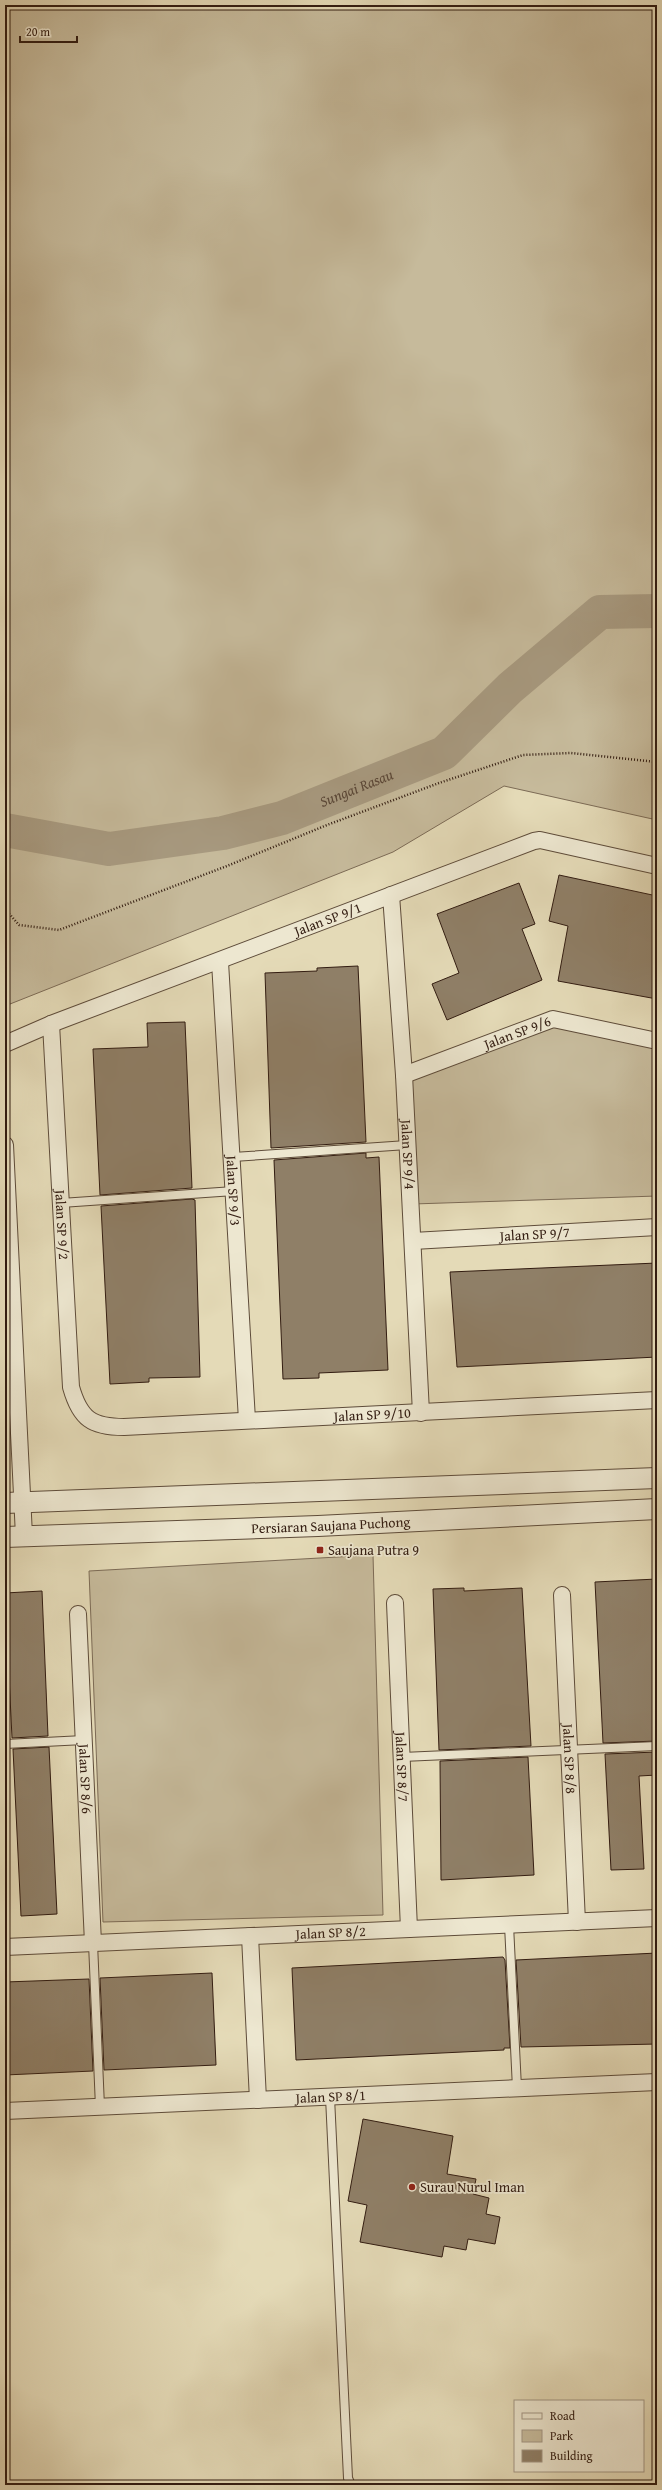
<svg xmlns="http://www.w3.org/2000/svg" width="662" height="2490" font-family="'Gentium Book Plus',serif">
	<rect width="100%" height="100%" fill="#e4dab7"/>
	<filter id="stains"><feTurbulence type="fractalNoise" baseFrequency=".005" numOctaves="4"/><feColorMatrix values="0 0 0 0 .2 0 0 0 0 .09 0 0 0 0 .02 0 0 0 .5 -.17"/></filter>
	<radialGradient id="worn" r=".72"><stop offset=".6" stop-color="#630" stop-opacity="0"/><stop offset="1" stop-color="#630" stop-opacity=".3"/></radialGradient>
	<g fill="#c6ba9b" stroke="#7c6b56">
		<polygon points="5,5 657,5 657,820 504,786 393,852 5,1006"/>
		<polygon points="546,1025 657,1048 657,1196 413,1204 408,1078"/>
		<polygon points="373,1555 383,1915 103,1922 89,1571"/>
	</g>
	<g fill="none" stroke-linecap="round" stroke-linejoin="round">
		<path stroke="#a7997f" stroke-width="34" id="s1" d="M5 830 109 849 223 833 282 818 444 753 510 688 600 612 657 611"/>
	</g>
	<g fill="#8f7f67" stroke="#321c11">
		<polygon points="559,875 657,896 657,999 558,981 568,926 549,921"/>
		<polygon points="519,883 535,924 522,929 542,980 447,1020 432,984 459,973 437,914"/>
		<polygon points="358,966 366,1142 271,1148 265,973 317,971 317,968"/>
		<polygon points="185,1022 192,1188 100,1195 93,1049 148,1047 147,1023"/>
		<polygon points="366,1153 366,1158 379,1157 388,1370 319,1373 319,1378 283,1379 274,1160"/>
		<polygon points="192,1199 195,1200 200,1377 149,1378 149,1382 110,1384 101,1206"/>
		<polygon points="657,1263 657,1357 457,1367 450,1272"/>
		<polygon points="657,1579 657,1741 603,1743 595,1582"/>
		<polygon points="464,1588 464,1591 522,1588 531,1746 439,1750 433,1589"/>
		<polygon points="42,1591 48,1736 12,1738 5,1593"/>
		<polygon points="49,1747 57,1914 21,1916 13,1749"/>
		<polygon points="657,1752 657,1775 639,1776 644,1869 611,1870 605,1754"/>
		<polygon points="528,1757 534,1875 441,1880 440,1761"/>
		<polygon points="657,1953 657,2044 521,2047 516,1960"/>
		<polygon points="503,1957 505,1960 510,2048 504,2048 504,2050 296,2060 292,1968"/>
		<polygon points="212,1973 216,2065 104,2070 100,1978"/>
		<polygon points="89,1979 93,2071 5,2075 5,1982"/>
		<polygon points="363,2119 453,2136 447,2174 476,2179 473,2194 489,2198 486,2214 500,2217 495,2244 468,2239 466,2250 444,2246 442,2257 360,2242 367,2205 348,2201"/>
	</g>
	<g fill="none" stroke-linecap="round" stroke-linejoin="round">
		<defs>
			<g id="service">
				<polyline points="233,1157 407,1145"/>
				<polyline points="61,1203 234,1191"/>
				<polyline points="5,1744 84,1740"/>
				<polyline points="402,1757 657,1746"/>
				<polyline points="509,1925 517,2088"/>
				<polyline points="93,1943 100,2107"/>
				<polyline points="330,2097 348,2478 351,2485"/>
			</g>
			<g id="minor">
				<path id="s2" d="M391 895 404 1075 421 1413"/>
				<path id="s3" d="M220 962 247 1420"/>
				<path id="s4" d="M51 1024 71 1387C80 1419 92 1427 124 1427L657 1400"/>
				<path id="s5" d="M5 1044 51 1024 534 841 540 840 657 866"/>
				<path id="s6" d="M404 1075 553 1019 657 1041"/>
				<polyline points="5,1145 24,1536"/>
				<path id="s7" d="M413 1241 657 1227"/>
				<path id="s8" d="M562 1595 577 1922"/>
				<path id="s9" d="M395 1603 409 1929"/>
				<path id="s10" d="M78 1614 93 1943"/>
				<polyline points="250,1936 258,2100"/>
				<path id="s11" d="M5 1947 657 1918"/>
				<path id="s12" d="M5 2111 657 2082"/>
			</g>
			<g id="tertiary">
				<polyline points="5,1503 657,1478"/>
				<path id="s13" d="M5 1537 318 1526 657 1509"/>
			</g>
		</defs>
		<use href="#service" stroke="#5e4c3a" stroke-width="10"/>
		<use href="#minor" stroke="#5e4c3a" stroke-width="18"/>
		<use href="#tertiary" stroke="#5e4c3a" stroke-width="22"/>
		<polyline stroke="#321c11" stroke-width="2.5" stroke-dasharray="1 2" stroke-linecap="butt" points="5,909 19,925 59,930 227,866 327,825 439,783 523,755 571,753 657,762"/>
		<use href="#service" stroke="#ede7d0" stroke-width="8"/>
		<use href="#minor" stroke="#ede7d0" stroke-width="16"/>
		<use href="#tertiary" stroke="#ede7d0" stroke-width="20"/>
	</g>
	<g fill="#8f2418" stroke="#ede7d0" stroke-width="1.5">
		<rect x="316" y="1546" width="8" height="8" rx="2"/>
		<circle cx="412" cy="2187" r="4"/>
	</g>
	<g text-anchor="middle" stroke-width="3.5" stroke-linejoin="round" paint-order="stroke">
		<g font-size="14" fill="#321c11" stroke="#ede7d0">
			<text dy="5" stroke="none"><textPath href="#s5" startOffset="346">Jalan SP 9/1</textPath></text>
			<text dy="5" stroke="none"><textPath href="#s6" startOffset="121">Jalan SP 9/6</textPath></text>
			<text dy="5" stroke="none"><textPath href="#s2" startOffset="260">Jalan SP 9/4</textPath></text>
			<text dy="5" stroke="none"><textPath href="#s3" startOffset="229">Jalan SP 9/3</textPath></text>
			<text dy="5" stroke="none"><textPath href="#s4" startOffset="201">Jalan SP 9/2</textPath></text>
			<text dy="5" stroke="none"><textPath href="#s7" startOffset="122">Jalan SP 9/7</textPath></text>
			<text dy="5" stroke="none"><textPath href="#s4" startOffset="686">Jalan SP 9/10</textPath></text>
			<text dy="5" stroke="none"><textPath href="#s13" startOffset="326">Persiaran Saujana Puchong</textPath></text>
			<text dy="5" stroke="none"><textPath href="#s8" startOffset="164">Jalan SP 8/8</textPath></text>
			<text dy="5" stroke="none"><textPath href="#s9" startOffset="164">Jalan SP 8/7</textPath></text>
			<text dy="5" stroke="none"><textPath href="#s10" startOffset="165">Jalan SP 8/6</textPath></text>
			<text dy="5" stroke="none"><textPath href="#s11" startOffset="326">Jalan SP 8/2</textPath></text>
			<text dy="5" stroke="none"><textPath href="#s12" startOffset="326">Jalan SP 8/1</textPath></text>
		</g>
		<g font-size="14" fill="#321c11" stroke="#ede7d0" text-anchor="start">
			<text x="328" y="1555">Saujana Putra 9</text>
			<text x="420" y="2192">Surau Nurul Iman</text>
		</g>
		<g font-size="15" font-style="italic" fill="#5b4838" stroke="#ede7d0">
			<text dy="5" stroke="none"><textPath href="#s1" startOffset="362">Sungai Rasau</textPath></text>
		</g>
	</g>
	<rect width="662" height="2490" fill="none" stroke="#e4dab7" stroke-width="20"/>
	<rect x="6" y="6" width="650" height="2478" fill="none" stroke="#321c11" stroke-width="2"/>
	<rect x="10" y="10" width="642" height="2470" fill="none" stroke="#321c11"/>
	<rect x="514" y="2400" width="130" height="72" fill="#ede7d0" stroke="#a29684"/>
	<rect x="522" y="2413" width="20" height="6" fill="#ede7d0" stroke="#a29684"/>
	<text x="550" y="2420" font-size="12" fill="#321c11">Road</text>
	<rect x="522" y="2430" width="20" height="12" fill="#c6ba9b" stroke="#a29684"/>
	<text x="550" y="2440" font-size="12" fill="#321c11">Park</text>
	<rect x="522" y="2450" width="20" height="12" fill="#8f7f67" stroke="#a29684"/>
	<text x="550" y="2460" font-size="12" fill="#321c11">Building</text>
	<path d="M20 36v6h57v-6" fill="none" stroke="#321c11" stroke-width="2"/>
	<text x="26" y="36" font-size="12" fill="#321c11" stroke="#ede7d0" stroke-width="3" paint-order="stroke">20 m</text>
	<rect width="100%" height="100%" filter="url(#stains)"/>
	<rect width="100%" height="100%" fill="url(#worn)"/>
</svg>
